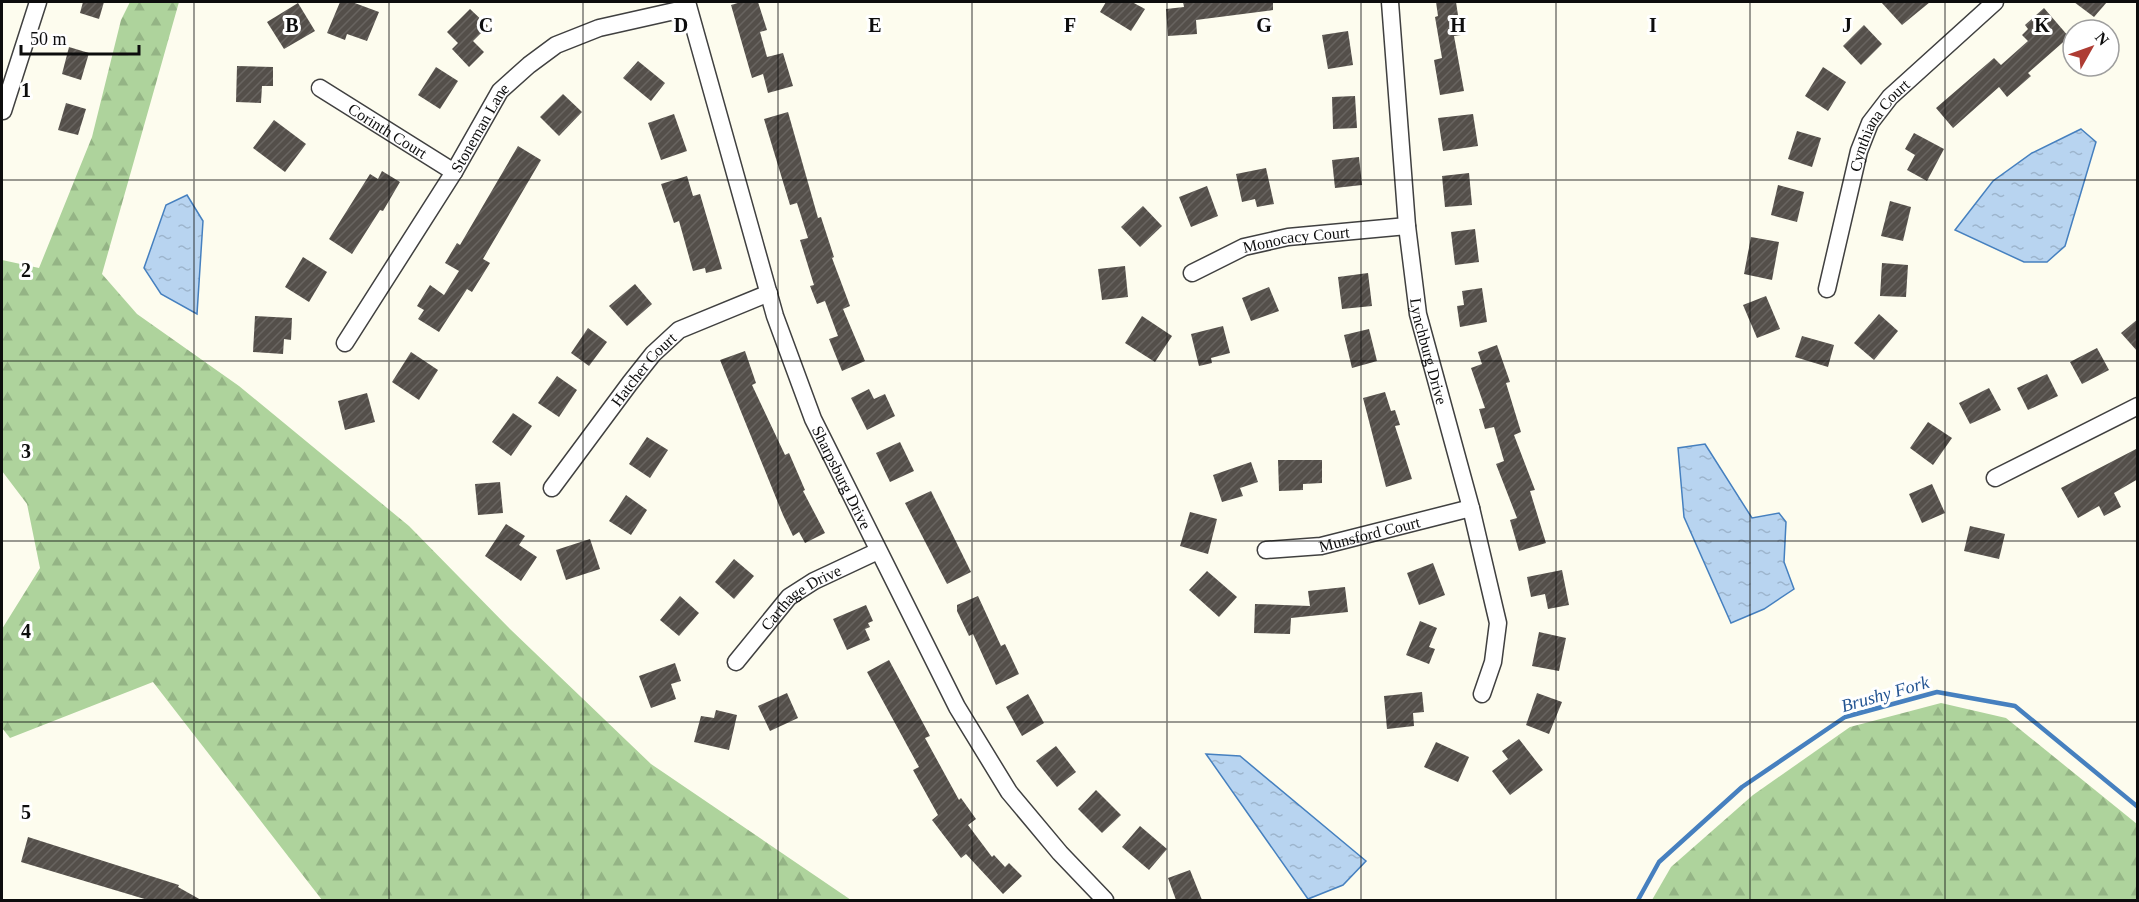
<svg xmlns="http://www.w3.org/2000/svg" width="2139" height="902" font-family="Georgia,serif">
	<defs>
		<pattern id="forest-firs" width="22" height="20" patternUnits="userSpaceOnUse" patternTransform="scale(1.5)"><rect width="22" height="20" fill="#aed39c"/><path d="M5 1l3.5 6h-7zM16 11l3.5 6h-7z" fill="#94b485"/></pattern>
		<pattern id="water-ripples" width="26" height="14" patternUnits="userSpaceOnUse" patternTransform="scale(1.5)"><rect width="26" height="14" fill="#b8d4f0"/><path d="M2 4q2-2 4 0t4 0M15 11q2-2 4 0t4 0" fill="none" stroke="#9db5cd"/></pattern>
		<pattern id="building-hatch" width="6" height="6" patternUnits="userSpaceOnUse" patternTransform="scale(1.5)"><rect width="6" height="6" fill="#544f4a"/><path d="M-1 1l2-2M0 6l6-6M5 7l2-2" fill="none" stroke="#686460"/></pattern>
	</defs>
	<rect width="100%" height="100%" fill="#fdfcee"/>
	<g fill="url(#forest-firs)">
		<polygon points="130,2 179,2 102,274 137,314 239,386 409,526 510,629 651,764 851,900 322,900 153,682 10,738 2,728 2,629 40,568 27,504 2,471 2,260 39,268 92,137 121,20"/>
		<polygon points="1941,703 2006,718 2137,824 2137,900 1652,900 1671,867 1753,795 1850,727"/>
	</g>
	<g fill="url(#water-ripples)" stroke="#4680bf" stroke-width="1.5">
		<polygon points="2081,129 2096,142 2065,246 2047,262 2024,262 1955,230 1993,181 2032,153"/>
		<polygon points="187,195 203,221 197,314 161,294 144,268 166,205"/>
		<polygon points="1705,444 1752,518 1779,513 1786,522 1784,562 1794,589 1764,609 1731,623 1684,517 1678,448"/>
		<polygon points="1206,754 1240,756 1366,861 1343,885 1308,899"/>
	</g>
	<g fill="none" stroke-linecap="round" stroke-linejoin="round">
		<polyline stroke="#4680bf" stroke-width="4.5" points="1638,900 1659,862 1742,787 1845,717 1937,692 2015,706 2138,807"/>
	</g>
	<g fill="url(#building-hatch)">
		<polygon points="83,2 104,2 99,19 80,13"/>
		<polygon points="340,2 352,2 379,12 367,41 347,34 345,40 327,33"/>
		<polygon points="741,2 758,2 767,30 760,32 767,57 783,53 793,86 768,93 763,74 752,78 731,5"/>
		<polygon points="1106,2 1132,2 1145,9 1131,31 1100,12"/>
		<polygon points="1183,2 1273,2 1273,10 1196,20 1197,34 1168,36 1166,9 1184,7"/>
		<polygon points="1436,2 1456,2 1461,35 1454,36 1464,91 1440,95 1434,60 1442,58 1435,17 1438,16"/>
		<polygon points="1881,2 1930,2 1902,25"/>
		<polygon points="2074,2 2107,2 2094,17"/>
		<polygon points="298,3 315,31 284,49 267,22"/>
		<polygon points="2044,8 2069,37 2028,73 2031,76 2007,97 1999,87 1953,128 1936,108 1994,58 2001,65 2028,41 2022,35 2028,29 2025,25"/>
		<polygon points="470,9 488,26 473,41 484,52 469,67 452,49 458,43 447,32"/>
		<polygon points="1864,25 1882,44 1861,65 1843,46"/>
		<polygon points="1348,31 1353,65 1328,69 1322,35"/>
		<polygon points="69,47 89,53 81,80 62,74"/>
		<polygon points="638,61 665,83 651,101 623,78"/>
		<polygon points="237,66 273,67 273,86 262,86 261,103 236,102"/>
		<polygon points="436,67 458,81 440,109 418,95"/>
		<polygon points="1823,67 1846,82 1828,111 1805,96"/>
		<polygon points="563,94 582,112 559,136 540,117"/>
		<polygon points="1355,96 1357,128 1333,129 1332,97"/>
		<polygon points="66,103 86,109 78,135 58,130"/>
		<polygon points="788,112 818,218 821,217 834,257 832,258 850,306 843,309 865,361 842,371 829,339 838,336 825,301 817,304 810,286 814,285 800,240 808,238 797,203 790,205 764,119"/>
		<polygon points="674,114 687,151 661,160 648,123"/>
		<polygon points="1473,114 1478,146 1443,151 1438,118"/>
		<polygon points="274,120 306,144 285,172 253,148"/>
		<polygon points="1797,131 1821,138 1812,167 1788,159"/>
		<polygon points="1914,133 1944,149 1927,181 1907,170 1915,155 1905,149"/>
		<polygon points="518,146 541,160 483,259 490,263 472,292 467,289 439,332 418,319 424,310 417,306 430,285 444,295 459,271 445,263 457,243 460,245"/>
		<polygon points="1359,157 1362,185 1335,188 1332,160"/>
		<polygon points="1266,168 1274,204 1257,207 1255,199 1242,202 1236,174"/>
		<polygon points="382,171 400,182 383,211 380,210 352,254 329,239 370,174 378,179"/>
		<polygon points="1469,173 1472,205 1445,207 1442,176"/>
		<polygon points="687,176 693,196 700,194 722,269 706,273 705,268 693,271 679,221 674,223 661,184"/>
		<polygon points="1778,185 1804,192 1797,222 1771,215"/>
		<polygon points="1207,186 1218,216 1191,227 1179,197"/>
		<polygon points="1890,201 1911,207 1903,241 1881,236"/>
		<polygon points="1143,206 1162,226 1140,247 1121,227"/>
		<polygon points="1475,229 1479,262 1455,265 1451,232"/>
		<polygon points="1751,237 1779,242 1772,280 1744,274"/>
		<polygon points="303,257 327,272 309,302 285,287"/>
		<polygon points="1882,263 1908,265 1906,297 1880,296"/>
		<polygon points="1125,266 1128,297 1102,300 1098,269"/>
		<polygon points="1368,273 1372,306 1342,309 1338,277"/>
		<polygon points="635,284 652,304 627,326 609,306"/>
		<polygon points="1269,287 1279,311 1251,321 1242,298"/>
		<polygon points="1482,288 1487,322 1460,327 1457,306 1464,305 1462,291"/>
		<polygon points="1766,296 1780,329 1757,338 1743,305"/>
		<polygon points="1879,314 1898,331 1874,360 1854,343"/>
		<polygon points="255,316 292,318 291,340 284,339 283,354 253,352"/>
		<polygon points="1142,316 1172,336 1155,362 1125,343"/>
		<polygon points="2138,319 2138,352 2121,333"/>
		<polygon points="1223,326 1230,353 1211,358 1212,363 1199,366 1191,334"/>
		<polygon points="588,328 607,342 589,366 571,353"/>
		<polygon points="1369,329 1377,361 1352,368 1344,335"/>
		<polygon points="1802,336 1834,345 1828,367 1795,357"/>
		<polygon points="1497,345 1510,382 1506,383 1521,432 1514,435 1535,490 1530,491 1546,543 1519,551 1510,520 1517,518 1496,464 1504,461 1494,427 1485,429 1479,409 1485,408 1471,368 1482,364 1478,352"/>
		<polygon points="2097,348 2109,370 2082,384 2070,362"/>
		<polygon points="745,351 756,383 752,385 785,455 789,453 805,490 803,491 825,533 805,543 799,532 793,536 783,515 720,360"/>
		<polygon points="411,352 438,370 419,400 392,382"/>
		<polygon points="2047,374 2058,396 2028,410 2017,388"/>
		<polygon points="557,376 577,390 559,417 538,403"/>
		<polygon points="1989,388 2001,410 1970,424 1959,403"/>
		<polygon points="869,389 874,399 885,394 895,416 867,430 851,398"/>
		<polygon points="1385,392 1391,411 1395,410 1400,425 1395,426 1412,479 1386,487 1363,398"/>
		<polygon points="367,393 375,422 345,430 338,401"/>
		<polygon points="513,413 532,426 511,456 492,442"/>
		<polygon points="1928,422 1952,438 1933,465 1910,448"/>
		<polygon points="647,437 668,450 650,478 629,464"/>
		<polygon points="900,442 914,471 890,482 876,453"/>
		<polygon points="2138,448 2138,479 2114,493 2121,507 2104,516 2099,506 2078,518 2061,488"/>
		<polygon points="1278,460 1322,460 1322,483 1303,484 1303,490 1279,491"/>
		<polygon points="1251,462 1258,482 1240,488 1243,496 1222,502 1213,475"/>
		<polygon points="500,482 503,513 478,515 475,484"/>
		<polygon points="1932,484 1945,513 1922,523 1909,494"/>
		<polygon points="931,491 971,572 947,584 905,503"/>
		<polygon points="626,495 647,510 631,535 609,521"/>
		<polygon points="1190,512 1217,519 1208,554 1180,546"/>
		<polygon points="506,524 525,536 519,545 537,557 521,581 485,556"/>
		<polygon points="1970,526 2005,534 1999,559 1964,551"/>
		<polygon points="590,539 600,569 566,580 556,550"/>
		<polygon points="734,559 754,576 734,599 715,582"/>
		<polygon points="1433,563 1445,595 1419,605 1407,573"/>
		<polygon points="1562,570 1569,605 1548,609 1545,594 1531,597 1527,577"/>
		<polygon points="1207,571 1237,597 1219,617 1189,590"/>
		<polygon points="1345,587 1348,612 1291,618 1290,634 1254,633 1255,604 1310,606 1308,591"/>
		<polygon points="680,596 699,613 679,636 660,620"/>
		<polygon points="978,596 1001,646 1005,644 1019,674 996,685 973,634 969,636 957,611 957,605"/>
		<polygon points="866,605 873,621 868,623 870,627 865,629 870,640 847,650 833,619"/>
		<polygon points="1420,621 1437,628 1429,647 1435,649 1429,664 1406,655"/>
		<polygon points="1539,632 1566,638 1559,671 1532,666"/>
		<polygon points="889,660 930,736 925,738 959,800 961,798 976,819 968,825 992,857 994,855 1005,867 1009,863 1022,876 1003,894 966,854 961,858 932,820 938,815 913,770 919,767 867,672"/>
		<polygon points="675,663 681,681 671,684 676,699 651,708 639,676"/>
		<polygon points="1422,692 1424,712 1413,713 1414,726 1387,729 1384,696"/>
		<polygon points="787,693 798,718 770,731 758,706"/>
		<polygon points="1537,693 1562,702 1549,734 1526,725"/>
		<polygon points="1028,694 1044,723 1022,736 1006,707"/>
		<polygon points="716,710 737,715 729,750 694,742 701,716 714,718"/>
		<polygon points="1519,739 1543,770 1510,795 1492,771 1508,759 1502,751"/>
		<polygon points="1436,742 1469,757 1458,782 1424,767"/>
		<polygon points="1056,746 1076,772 1057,787 1036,761"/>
		<polygon points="1096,790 1121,815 1102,833 1078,809"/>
		<polygon points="1140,826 1167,849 1149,870 1122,847"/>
		<polygon points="28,837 179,885 178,887 201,900 148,900 21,862"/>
		<polygon points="1190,870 1202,900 1176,900 1168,878"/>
	</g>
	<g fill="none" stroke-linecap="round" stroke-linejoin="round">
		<defs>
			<g id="minor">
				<path id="s1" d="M687 2 775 316 813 419 957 707 1009 792 1060 853 1105 900"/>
				<path id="s2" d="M1390 2 1407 226 1418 314 1471 508 1498 623 1493 662 1482 694"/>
				<path id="s3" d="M320 88 454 172"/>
				<polyline points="3,111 38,2"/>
				<path id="s4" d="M1192 273 1244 247 1288 237 1407 226"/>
				<path id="s5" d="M1827 289 1859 151 1870 123 1890 97 1995 2"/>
				<path id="s6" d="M345 343 454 172 500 91 529 65 556 45 599 28 688 8"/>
				<polyline points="1995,478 2138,406"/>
				<path id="s7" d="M552 488 630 383 653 354 679 330 769 293"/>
				<path id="s8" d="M1266 550 1321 546 1471 508"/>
				<path id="s9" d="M736 662 789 597 814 581 878 551"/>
			</g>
		</defs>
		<use href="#minor" stroke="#404040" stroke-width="19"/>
		<use href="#minor" stroke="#fff" stroke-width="16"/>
	</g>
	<path fill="none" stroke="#0d0d0d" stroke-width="1.5" stroke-opacity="0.55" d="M194 2V900M389 2V900M583 2V900M778 2V900M972 2V900M1167 2V900M1361 2V900M1556 2V900M1750 2V900M1945 2V900M2 180H2138M2 361H2138M2 541H2138M2 722H2138"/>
	<g text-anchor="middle" stroke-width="6" stroke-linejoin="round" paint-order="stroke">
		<g font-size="16" fill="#0d0d0d" stroke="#fff">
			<text dy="6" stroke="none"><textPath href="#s5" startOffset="174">Cynthiana Court</textPath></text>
			<text dy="6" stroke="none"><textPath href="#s3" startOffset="80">Corinth Court</textPath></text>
			<text dy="6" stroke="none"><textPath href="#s6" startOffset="254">Stoneman Lane</textPath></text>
			<text dy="6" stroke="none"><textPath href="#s4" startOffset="111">Monocacy Court</textPath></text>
			<text dy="6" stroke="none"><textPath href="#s2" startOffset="352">Lynchburg Drive</textPath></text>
			<text dy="6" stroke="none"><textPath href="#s7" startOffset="150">Hatcher Court</textPath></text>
			<text dy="6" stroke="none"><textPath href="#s1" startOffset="501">Sharpsburg Drive</textPath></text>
			<text dy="6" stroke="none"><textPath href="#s8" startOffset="105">Munsford Court</textPath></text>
			<text dy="6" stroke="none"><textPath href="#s9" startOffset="93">Carthage Drive</textPath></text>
		</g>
		<g font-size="18" font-style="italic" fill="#235492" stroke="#fff">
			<text transform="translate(1885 694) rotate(-16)" y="6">Brushy Fork</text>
		</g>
	</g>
	<g font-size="20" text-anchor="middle" font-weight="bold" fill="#0d0d0d" stroke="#fff" stroke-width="6" stroke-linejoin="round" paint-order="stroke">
		<text x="292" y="32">B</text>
		<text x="486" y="32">C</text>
		<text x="681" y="32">D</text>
		<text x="875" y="32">E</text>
		<text x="1070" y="32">F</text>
		<text x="1264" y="32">G</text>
		<text x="1458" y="32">H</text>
		<text x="1653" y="32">I</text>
		<text x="1847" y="32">J</text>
		<text x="2042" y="32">K</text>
		<text x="26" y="97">1</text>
		<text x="26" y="277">2</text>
		<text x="26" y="458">3</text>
		<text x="26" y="638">4</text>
		<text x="26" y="819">5</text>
	</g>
	<rect width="2139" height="902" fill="none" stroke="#0d0d0d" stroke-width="6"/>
	<g transform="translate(2091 48) rotate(50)"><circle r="28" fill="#ffffff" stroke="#9e9e9e" stroke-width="1.5"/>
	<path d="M0-4.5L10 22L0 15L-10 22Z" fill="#ae3c33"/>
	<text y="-9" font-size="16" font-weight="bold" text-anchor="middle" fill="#0d0d0d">N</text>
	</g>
	<path d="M21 45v9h118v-9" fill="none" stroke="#0d0d0d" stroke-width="3"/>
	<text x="30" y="45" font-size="18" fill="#0d0d0d" stroke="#ffffff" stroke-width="4.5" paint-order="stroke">50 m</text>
</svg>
